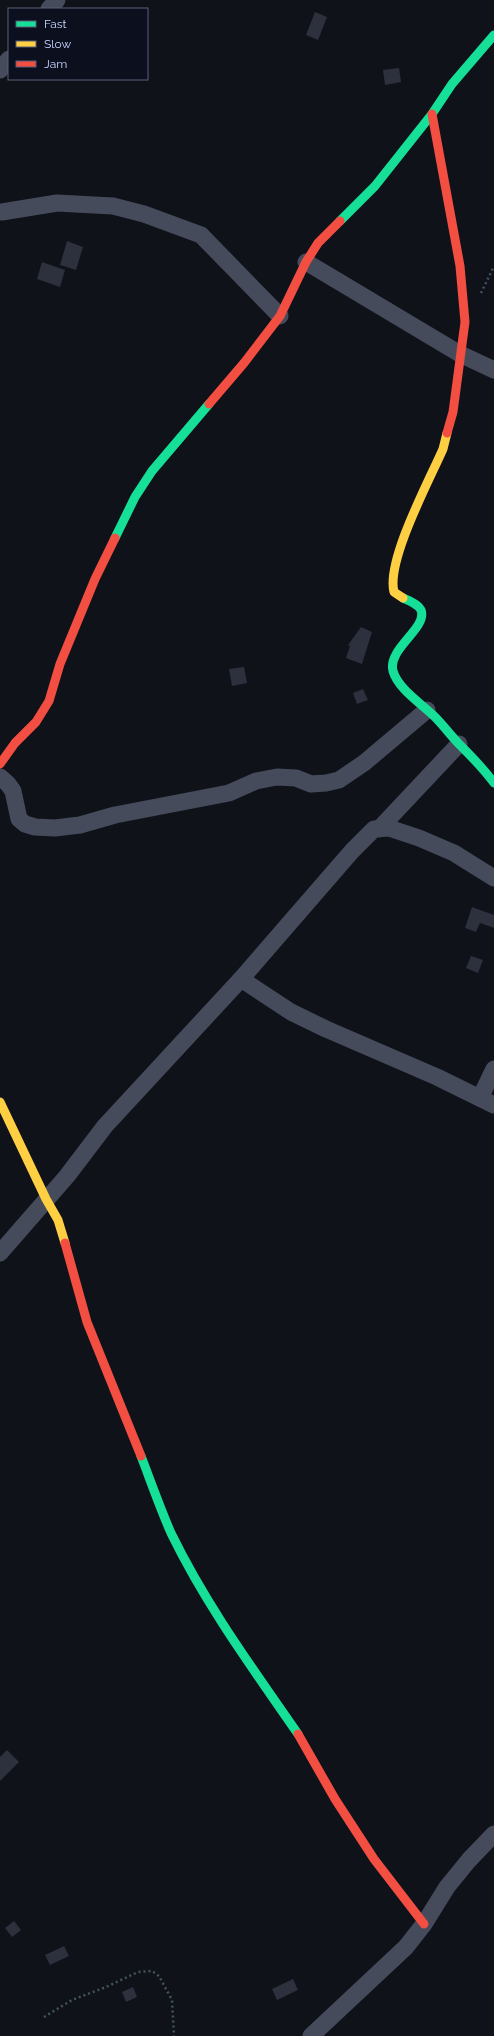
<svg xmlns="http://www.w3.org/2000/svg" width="494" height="2036" font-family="Raleway,sans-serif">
	<rect width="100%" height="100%" fill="#10121a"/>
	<g fill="#2d303d">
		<polygon points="315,12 327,17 318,40 306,35"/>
		<polygon points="399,68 401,82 385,85 383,70"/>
		<polygon points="67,241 83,247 76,270 60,265"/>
		<polygon points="42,262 65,270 60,287 37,279"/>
		<polygon points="361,627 372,632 362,664 346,658 350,646 348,645"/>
		<polygon points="244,667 247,683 232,686 229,669"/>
		<polygon points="363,689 368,700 357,704 353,693"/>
		<polygon points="472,907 494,915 494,928 480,923 476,932 465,928"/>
		<polygon points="471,956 483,960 478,973 466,968"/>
		<polygon points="7,1750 19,1762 0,1781 0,1757"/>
		<polygon points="14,1921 21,1930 12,1937 5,1928"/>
		<polygon points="64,1946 69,1956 50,1965 45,1955"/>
		<polygon points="293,1979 298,1990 277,2000 272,1989"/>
		<polygon points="133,1987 137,1997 126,2002 122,1992"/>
	</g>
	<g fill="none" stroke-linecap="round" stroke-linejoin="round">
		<g stroke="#425559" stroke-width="2.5" stroke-dasharray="2 3" stroke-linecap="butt">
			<polyline points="481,293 494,266"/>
			<polyline points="44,2017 72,2000 106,1987 138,1972 152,1971 159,1976 172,2000 174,2036"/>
		</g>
		<g stroke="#454b5b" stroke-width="17">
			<polyline points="49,9 57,0"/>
			<polyline points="0,70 9,59"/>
			<polyline points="2,212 57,203 113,206 144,214 201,235 280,316"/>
			<polyline points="306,262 460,354 494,370"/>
			<polyline points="0,777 8,784 13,791 19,819 25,824 35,827 55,828 80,825 115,815 229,793 256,781 277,777 296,778 311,784 326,783 339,780 364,763 427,710"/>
			<polyline points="379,829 459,744"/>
			<polyline points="241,979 291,1012 326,1029 437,1077 494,1105"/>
			<polyline points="480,1098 494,1069"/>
			<polyline points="0,1253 67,1176 105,1126 241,979 352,851 374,829 389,828 419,838 454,853 494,878"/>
			<polyline points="311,2036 406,1947 424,1924 447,1887 469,1860 494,1834"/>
		</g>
		<g stroke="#16e098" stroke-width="9">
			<polyline points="340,221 375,186 432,114 452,84 494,35"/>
			<polyline points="115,538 135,497 152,471 209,404"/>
			<path d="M403 598C408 600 418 604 421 610 428 628 387 649 393 671 398 689 422 704 435 717 444 726 451 736 460 745 472 757 484 769 494 783"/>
			<path d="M141 1456C151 1482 160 1508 171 1533 206 1605 253 1669 298 1734"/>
		</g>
		<g stroke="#ffcf43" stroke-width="9">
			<path d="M403 598 394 592C386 561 429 481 443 449L447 433"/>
			<polyline points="0,1102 46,1199 58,1220 65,1243"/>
		</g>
		<g stroke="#f24e42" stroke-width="9">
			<polyline points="432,114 460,266 465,322 453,412 447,433"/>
			<polyline points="209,404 244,363 280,316 306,262 318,243 340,221"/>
			<polyline points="0,764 15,743 36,722 49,701 60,664 95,579 115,538"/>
			<polyline points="65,1243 87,1322 141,1456"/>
			<polyline points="298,1734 335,1799 374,1859 424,1924"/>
		</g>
	</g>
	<rect x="8" y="8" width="140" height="72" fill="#0c0f1e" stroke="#585f78"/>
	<rect x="16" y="21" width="20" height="6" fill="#16e098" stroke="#585f78"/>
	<text x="44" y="28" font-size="12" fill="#cad6ff">Fast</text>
	<rect x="16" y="41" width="20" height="6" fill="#ffcf43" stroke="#585f78"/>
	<text x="44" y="48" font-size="12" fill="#cad6ff">Slow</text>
	<rect x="16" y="61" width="20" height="6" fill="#f24e42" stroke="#585f78"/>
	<text x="44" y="68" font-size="12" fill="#cad6ff">Jam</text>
</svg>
